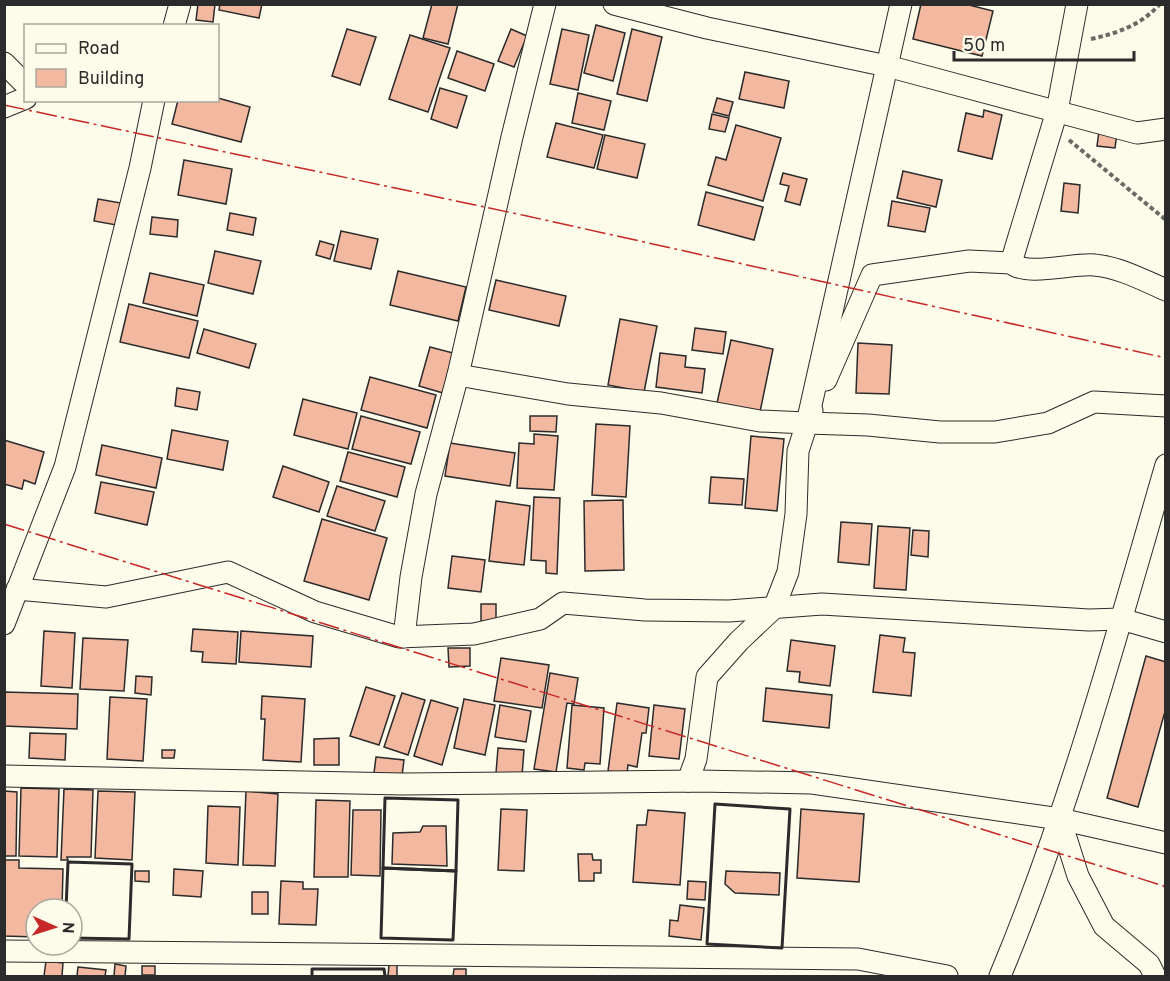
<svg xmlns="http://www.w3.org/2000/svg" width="1170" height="981" font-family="Overpass,sans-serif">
	<rect width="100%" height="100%" fill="#fdfbea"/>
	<g fill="#f2b8a0" stroke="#2b2b2b" stroke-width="1.5">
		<polygon points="198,4 215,4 213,22 196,20"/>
		<polygon points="220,4 262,4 259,18 219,10"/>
		<polygon points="432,4 458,4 448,44 423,38"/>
		<polygon points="921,4 965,4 993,11 982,56 913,39"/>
		<polygon points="596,25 625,33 613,81 584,73"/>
		<polygon points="347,29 376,37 360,85 332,76"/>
		<polygon points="511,29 527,36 514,67 498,61"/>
		<polygon points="562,29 589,35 578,90 550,84"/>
		<polygon points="632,29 662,37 647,101 617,94"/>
		<polygon points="410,35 450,48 428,112 389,99"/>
		<polygon points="457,51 494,64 485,91 448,78"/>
		<polygon points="745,72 789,81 784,108 739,99"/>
		<polygon points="440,88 467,96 457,128 431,119"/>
		<polygon points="578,93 611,101 604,130 572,123"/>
		<polygon points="218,98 250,107 241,142 172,124 178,100 218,100"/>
		<polygon points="717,98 733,102 729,116 713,112"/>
		<polygon points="984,110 1002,115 992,159 958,151 966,113 983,117"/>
		<polygon points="712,114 729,118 725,132 709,129"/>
		<polygon points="556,123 603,135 594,168 547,157"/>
		<polygon points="736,125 781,138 763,201 708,185 716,157 726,160"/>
		<polygon points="1099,131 1117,133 1115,148 1097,146"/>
		<polygon points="605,135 645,144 637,178 597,169"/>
		<polygon points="184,160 232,169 226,204 178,195"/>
		<polygon points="903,171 942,180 936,207 897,198"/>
		<polygon points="783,173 807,179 800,205 785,201 789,186 780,184"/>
		<polygon points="1064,183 1080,185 1078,213 1061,211"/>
		<polygon points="706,192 763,207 754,240 698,225"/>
		<polygon points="98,199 121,203 116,225 94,221"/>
		<polygon points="892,201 930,208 925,232 888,226"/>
		<polygon points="230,213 256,218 253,235 227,230"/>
		<polygon points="152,217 178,220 177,237 150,234"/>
		<polygon points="341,231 378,239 371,269 334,261"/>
		<polygon points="320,241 334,245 330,259 316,255"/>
		<polygon points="215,251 261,261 253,294 208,283"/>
		<polygon points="398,271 466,287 458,321 390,305"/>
		<polygon points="150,273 204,285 197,316 143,303"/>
		<polygon points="496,280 566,296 559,326 489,310"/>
		<polygon points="129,304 198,321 189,358 120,342"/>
		<polygon points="620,319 657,326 644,392 608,385"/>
		<polygon points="695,328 726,332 723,354 692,350"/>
		<polygon points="204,329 256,344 249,368 197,353"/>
		<polygon points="731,340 773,349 760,412 717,403"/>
		<polygon points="858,343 892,345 889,394 856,393"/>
		<polygon points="430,347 453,353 443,393 419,386"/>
		<polygon points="660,353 686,356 685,367 705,369 702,393 656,387"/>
		<polygon points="370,377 436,395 427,428 361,410"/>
		<polygon points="177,388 200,392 197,410 175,406"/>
		<polygon points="303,399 357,413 348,449 294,435"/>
		<polygon points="361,416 420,432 411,464 352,449"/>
		<polygon points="530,416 557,416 556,432 530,431"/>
		<polygon points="596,424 630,426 626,497 592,495"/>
		<polygon points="172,430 228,441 223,470 167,459"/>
		<polygon points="534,434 558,436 554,490 517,488 519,443 534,444"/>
		<polygon points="751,436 784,439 777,511 745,508"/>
		<polygon points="4,440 44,452 35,484 24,480 22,489 4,484"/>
		<polygon points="450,443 515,453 510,486 445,476"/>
		<polygon points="102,445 162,458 156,488 96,475"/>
		<polygon points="348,452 405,467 397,497 340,481"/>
		<polygon points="283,466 329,482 319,512 273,497"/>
		<polygon points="711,477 744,479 742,505 709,503"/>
		<polygon points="101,482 154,492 147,525 95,513"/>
		<polygon points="337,486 385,501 375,531 327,516"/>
		<polygon points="534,497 560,498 557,574 546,573 546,561 531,560"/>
		<polygon points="623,500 624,570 585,571 584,501"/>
		<polygon points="496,501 530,506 524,565 489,561"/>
		<polygon points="322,519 387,538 369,600 304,581"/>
		<polygon points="841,522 872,524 869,565 838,562"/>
		<polygon points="878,526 910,528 906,590 874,588"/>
		<polygon points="913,530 929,531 928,557 911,555"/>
		<polygon points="452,556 485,560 481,592 448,588"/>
		<polygon points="481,604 496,604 496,624 481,623"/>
		<polygon points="193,629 238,632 236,664 202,662 203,652 191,651"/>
		<polygon points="44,631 75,633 72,688 41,686"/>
		<polygon points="241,631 313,636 311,667 239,662"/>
		<polygon points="880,635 905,638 903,652 915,653 911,696 873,692"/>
		<polygon points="83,638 128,640 124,691 80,689"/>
		<polygon points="791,640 835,646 830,686 799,682 800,672 787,671"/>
		<polygon points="448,648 470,648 470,666 449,667"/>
		<polygon points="1146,656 1166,662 1166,708 1138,807 1107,798"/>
		<polygon points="501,658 549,665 542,708 494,701"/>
		<polygon points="550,673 578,678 574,704 567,703 556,772 534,769"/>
		<polygon points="136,676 152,677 151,695 135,693"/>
		<polygon points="366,687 395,696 379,745 350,736"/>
		<polygon points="766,688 832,695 829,728 763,721"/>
		<polygon points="4,692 78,694 77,729 4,726"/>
		<polygon points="402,693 425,700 408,755 384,747"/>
		<polygon points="262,696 305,699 301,762 263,760 265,719 261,719"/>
		<polygon points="110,697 147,699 143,761 107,759"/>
		<polygon points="464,699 495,705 485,755 454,748"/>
		<polygon points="431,700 458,708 442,765 414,756"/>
		<polygon points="617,703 649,708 646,733 642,733 637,767 628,765 627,774 608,771"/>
		<polygon points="500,705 531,711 526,742 495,737"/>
		<polygon points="572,705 604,708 600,764 585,763 584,770 567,768"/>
		<polygon points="654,705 685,709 679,759 649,756"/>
		<polygon points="30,733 66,734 65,760 29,758"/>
		<polygon points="339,738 339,765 314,765 314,739"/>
		<polygon points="498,748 524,750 522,776 496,773"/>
		<polygon points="162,750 175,750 174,758 162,758"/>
		<polygon points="376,757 404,760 402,776 374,773"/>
		<polygon points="21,788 59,789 57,857 19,856"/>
		<polygon points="64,789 93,790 91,857 67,857 68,860 61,860"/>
		<polygon points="4,791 17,792 16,856 4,856"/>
		<polygon points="98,791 135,792 132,860 95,858"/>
		<polygon points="246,791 278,794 275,866 243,865"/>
		<polygon points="316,800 350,801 348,877 314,877"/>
		<polygon points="208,806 240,807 238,865 206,863"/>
		<polygon points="501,809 527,810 524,871 498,870"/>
		<polygon points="801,809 864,814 859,882 797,878"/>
		<polygon points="353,810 381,810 380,876 351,875"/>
		<polygon points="648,810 685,813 680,885 633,882 637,825 646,825"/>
		<polygon points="423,826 446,826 447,866 392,864 393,833 420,832"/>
		<polygon points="578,854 592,854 593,860 601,860 601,873 594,873 594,881 579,881"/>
		<polygon points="4,860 19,860 19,868 63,869 62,909 36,909 36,937 4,936"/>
		<polygon points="174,869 203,871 201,897 173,895"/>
		<polygon points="135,871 149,871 149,882 135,881"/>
		<polygon points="726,871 780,873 779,895 735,893 725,884"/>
		<polygon points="281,881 303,882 303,889 318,889 316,925 279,924"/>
		<polygon points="688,881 706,882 705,900 687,899"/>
		<rect x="252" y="892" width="16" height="22"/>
		<polygon points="680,905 704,908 701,940 669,936 670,920 678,921"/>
		<polygon points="46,961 63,963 62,976 44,976"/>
		<polygon points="115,964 126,966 125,976 114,976"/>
		<polygon points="389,965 397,965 397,976 388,976"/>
		<rect x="142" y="966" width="13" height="9"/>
		<polygon points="78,967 106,970 105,976 77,976"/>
		<polygon points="454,969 466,969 466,976 453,976"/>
	</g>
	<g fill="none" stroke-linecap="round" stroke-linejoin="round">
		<defs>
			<g id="street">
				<polyline points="614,4 707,28 887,66 1137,133 1166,129"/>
				<polyline points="174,26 180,4"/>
				<polyline points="4,63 26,85"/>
				<polyline points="4,107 26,98"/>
				<polyline points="1011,263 1057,111 1077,4"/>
				<polyline points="458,375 568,394 661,403 760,421 807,423 812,411"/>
				<path d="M826 380 872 275 969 261 1011 263C1027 277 1072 263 1094 265 1119 267 1143 280 1166 290"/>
				<polyline points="807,423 868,425 940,432 995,432 1048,423 1094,402 1166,406"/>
				<polyline points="17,589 106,597 228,572 315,612 399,637 474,634 540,619 563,603 645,610 729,611 822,604 1089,620 1121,619 1166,632"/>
				<polyline points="4,624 65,467 140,168 154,100"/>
				<polyline points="404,637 411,577 426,494 458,375 512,137 545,4"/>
				<polyline points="4,776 403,784 698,781 812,783 1060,819 1166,843"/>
				<polyline points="688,781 696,759 707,677 739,641 774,608 788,572 796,514 798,451 807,423 901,4"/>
				<polyline points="1060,819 1078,876 1104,926 1149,964 1155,976"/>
				<polyline points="4,951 858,959 947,976"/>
				<path d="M1000 976C1069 811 1116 637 1166 465"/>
			</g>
		</defs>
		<use href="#street" stroke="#2b2b2b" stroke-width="23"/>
		<g stroke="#6a6964" stroke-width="4" stroke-dasharray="4.5 3" stroke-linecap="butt">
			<path d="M1091 39C1118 33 1141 25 1160 4"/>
			<polyline points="1069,140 1166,220"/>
		</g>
		<use href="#street" stroke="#fdfbea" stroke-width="21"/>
		<g stroke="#2b2b2b" stroke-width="3">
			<polygon points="385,798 458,800 456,871 383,868"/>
			<polygon points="715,804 790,809 782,948 707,944"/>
			<polygon points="383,868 456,871 453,940 381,938"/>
			<polyline points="66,909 68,862 132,864 129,939 72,938"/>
			<polyline points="312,976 312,969 384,969 385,976"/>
		</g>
		<g stroke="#c62828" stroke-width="1.5" stroke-dasharray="21 4.5 3 4.5" stroke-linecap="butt">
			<polyline points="4,105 527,216 1166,358"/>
			<polyline points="4,524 1164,886 1166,904"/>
		</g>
	</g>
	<rect width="1170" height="981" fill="none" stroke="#2b2b2b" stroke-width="12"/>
	<rect x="24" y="24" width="195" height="78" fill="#fdfbea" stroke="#a9a89e" stroke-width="1.5"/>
	<rect x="36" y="44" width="30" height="9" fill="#fdfbea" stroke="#a9a89e" stroke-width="1.5"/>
	<text x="78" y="54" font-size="18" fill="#2b2b2b">Road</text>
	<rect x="36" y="69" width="30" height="18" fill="#f2b8a0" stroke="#a9a89e" stroke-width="1.5"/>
	<text x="78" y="84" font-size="18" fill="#2b2b2b">Building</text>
	<g transform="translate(54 927) rotate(93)"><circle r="28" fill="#fdfbea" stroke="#a9a89e" stroke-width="1.5"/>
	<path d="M0-4.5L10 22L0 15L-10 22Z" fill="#c62828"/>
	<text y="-9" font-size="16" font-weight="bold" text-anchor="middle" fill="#2b2b2b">N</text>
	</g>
	<path d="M954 51v9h180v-9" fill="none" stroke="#2b2b2b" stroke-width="3"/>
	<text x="963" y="51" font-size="18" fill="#2b2b2b" stroke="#fdfbea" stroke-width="4.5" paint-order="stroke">50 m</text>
</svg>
